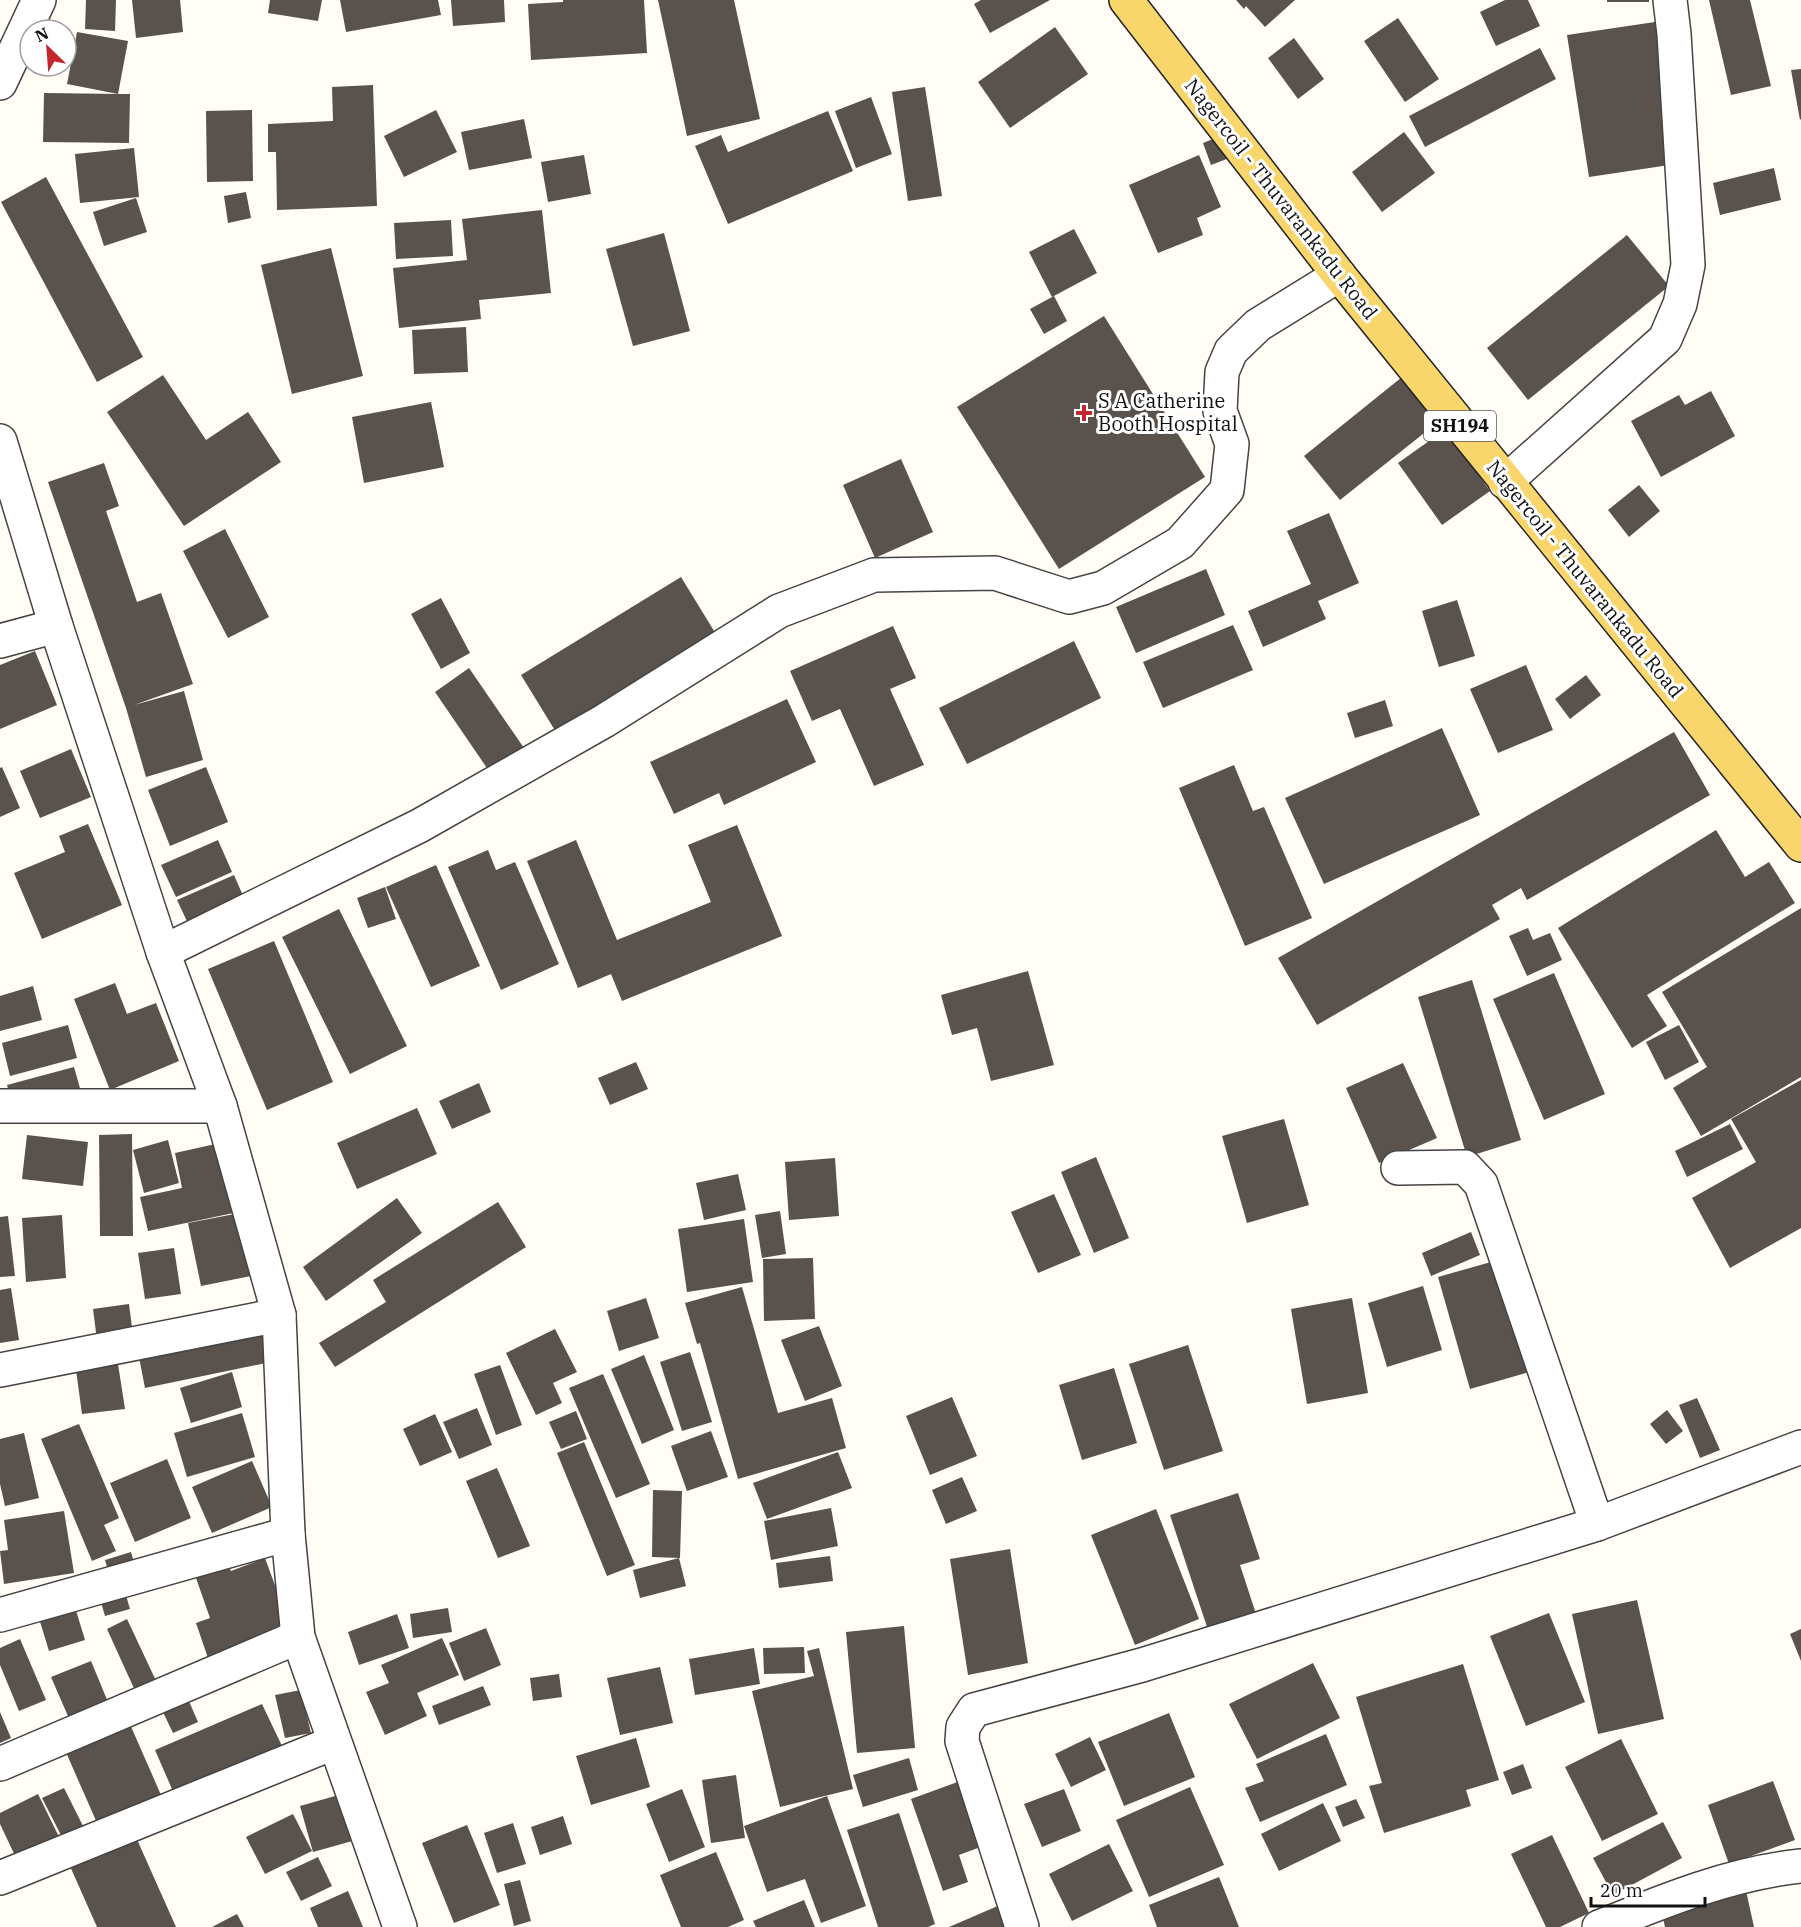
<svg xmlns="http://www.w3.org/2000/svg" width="1801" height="1927" font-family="'IBM Plex Serif',serif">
	<rect width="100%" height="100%" fill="#fffdf5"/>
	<g fill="#5a524d">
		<polygon points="86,0 116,0 115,31 85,29"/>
		<polygon points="132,0 180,0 183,32 136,38"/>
		<polygon points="270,0 322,0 318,21 268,13"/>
		<polygon points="340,0 438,0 441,15 346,32"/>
		<polygon points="451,0 504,0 505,22 453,26"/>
		<polygon points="563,0 644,0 647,53 531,60 528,4 563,2"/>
		<polygon points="658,0 734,0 760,119 687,136"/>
		<polygon points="981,0 1050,0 990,33 974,4"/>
		<polygon points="1236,0 1295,0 1265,27 1246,6 1244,9"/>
		<polygon points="1505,0 1528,0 1540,26 1496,46 1480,12"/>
		<rect x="1607" y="0" width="42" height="2"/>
		<polygon points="1709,0 1750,0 1771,86 1731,95"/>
		<polygon points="1398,18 1439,79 1405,102 1364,41"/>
		<polygon points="1655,22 1676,164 1589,177 1567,35"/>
		<polygon points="1055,27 1088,74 1010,128 978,82"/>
		<polygon points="77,32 128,41 118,94 130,94 129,143 43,142 44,93 118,94 67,84"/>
		<polygon points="1294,38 1324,79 1298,99 1268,58"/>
		<polygon points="1540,48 1556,79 1425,147 1409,116"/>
		<polygon points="1801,69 1801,119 1800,120 1791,70"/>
		<polygon points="373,85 377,206 277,210 276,152 268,152 268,124 333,121 332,87"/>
		<polygon points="925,87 942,196 908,201 892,92"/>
		<polygon points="871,97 892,154 856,168 835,111"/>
		<polygon points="252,110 253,181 207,182 206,111"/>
		<polygon points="436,110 457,152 404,177 384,136"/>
		<polygon points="828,111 853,171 728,224 695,146 721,135 728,152"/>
		<polygon points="524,119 532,158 469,170 461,132"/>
		<polygon points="1404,132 1435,173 1382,212 1352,172"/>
		<polygon points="1223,135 1232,157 1211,165 1203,143"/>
		<polygon points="134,148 139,197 80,203 75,154"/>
		<polygon points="584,155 591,194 548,202 541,162"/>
		<polygon points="1199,155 1221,207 1197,218 1203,235 1158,253 1129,185"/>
		<polygon points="1774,168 1781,200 1720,215 1713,183"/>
		<polygon points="46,177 143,357 97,382 1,202"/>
		<polygon points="246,192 251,218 228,223 224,196"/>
		<polygon points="136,198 147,232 104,246 93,212"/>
		<polygon points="542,210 551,293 479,300 481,319 399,328 393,268 467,260 462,219"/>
		<polygon points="451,220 453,256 396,259 394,223"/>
		<polygon points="1074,229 1097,273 1052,297 1029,252"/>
		<polygon points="664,233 690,331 633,346 606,249"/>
		<polygon points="1627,235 1669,286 1528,400 1487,348"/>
		<polygon points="331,248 363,376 292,394 261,265"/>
		<polygon points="1054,296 1067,321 1044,334 1030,309"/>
		<polygon points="1104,316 1205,477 1059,569 957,407"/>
		<polygon points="466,327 468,372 414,374 412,330"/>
		<polygon points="1407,373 1443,418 1340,500 1304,456"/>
		<polygon points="163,375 206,440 248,412 281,462 184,526 107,412"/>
		<polygon points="1711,391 1735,436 1661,477 1631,421 1679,395 1685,405"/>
		<polygon points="431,402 444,467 364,483 352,417"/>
		<polygon points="1446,429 1490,491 1442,525 1398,463"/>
		<polygon points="901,459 933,532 875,558 843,485"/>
		<polygon points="104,463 119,506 106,511 137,602 161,593 193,684 134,705 184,691 203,760 146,777 126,708 48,482"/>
		<polygon points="1639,485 1660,511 1629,537 1608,510"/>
		<polygon points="1329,513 1359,583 1318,601 1326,619 1263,647 1248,611 1311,584 1287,531"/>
		<polygon points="225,529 269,617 228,638 183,551"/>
		<polygon points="1206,569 1225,615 1136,653 1116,607"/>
		<polygon points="681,577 719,639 559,737 521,675"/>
		<polygon points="441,598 470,653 441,669 411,614"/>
		<polygon points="1457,600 1475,656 1439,667 1422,611"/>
		<polygon points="1233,625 1253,670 1163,708 1143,662"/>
		<polygon points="893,626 916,678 890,689 924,765 874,786 840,709 812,721 790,671"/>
		<polygon points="1074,641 1101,698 967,764 939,708"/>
		<polygon points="35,651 57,705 0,729 0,665"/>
		<polygon points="1526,665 1553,730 1498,753 1470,689"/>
		<polygon points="469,668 524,748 489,771 435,692"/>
		<polygon points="1586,675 1601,695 1570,719 1555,699"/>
		<polygon points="787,699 816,762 724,805 719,793 674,814 650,762"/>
		<polygon points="1385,700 1393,726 1355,738 1347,713"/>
		<polygon points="1442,728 1480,815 1324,884 1285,798"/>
		<polygon points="1674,732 1710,795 1527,900 1521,888 1492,905 1500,919 1317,1025 1278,958"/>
		<polygon points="71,749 91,797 40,818 20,771"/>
		<polygon points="1234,765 1253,811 1264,807 1312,918 1245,946 1179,788"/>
		<polygon points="2,767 20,808 0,817 0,768"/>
		<polygon points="206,767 228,822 170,846 148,790"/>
		<polygon points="88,824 122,905 42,939 14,873 65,852 59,836"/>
		<polygon points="737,825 782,936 622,1001 611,974 578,988 527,861 576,840 617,940 711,902 688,845"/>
		<polygon points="1716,830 1745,877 1769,862 1795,903 1647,995 1667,1026 1632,1048 1558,928"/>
		<polygon points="218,840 232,872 176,897 161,865"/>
		<polygon points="488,850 496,870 515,862 559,964 501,990 448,867"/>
		<polygon points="436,865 480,966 431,987 386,887"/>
		<polygon points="234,875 248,907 192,932 177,900"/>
		<polygon points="385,887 396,919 368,928 357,898"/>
		<polygon points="1801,908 1801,1077 1701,1136 1673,1088 1707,1067 1662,992"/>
		<polygon points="339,909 407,1046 350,1074 282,937"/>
		<polygon points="1528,928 1533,940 1550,933 1562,960 1527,976 1509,936"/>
		<polygon points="274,941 333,1082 267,1110 208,969"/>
		<polygon points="1028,971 1054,1065 991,1081 977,1028 952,1035 941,995"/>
		<polygon points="1554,973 1605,1094 1544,1120 1493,999"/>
		<polygon points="1472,980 1521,1140 1467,1157 1418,997"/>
		<polygon points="115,983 127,1014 156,1003 179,1061 110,1090 74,999"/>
		<polygon points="33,986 42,1020 0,1031 0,996"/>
		<polygon points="68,1025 77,1058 10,1076 2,1043"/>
		<polygon points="1679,1025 1699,1062 1665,1080 1646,1042"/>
		<polygon points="636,1062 648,1089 610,1105 598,1078"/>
		<polygon points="1403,1063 1437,1138 1379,1163 1346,1088"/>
		<polygon points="74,1067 83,1099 16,1118 7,1085"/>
		<polygon points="1801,1080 1801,1228 1730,1268 1692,1198 1756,1162 1731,1119"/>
		<polygon points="479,1083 491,1112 452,1129 439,1101"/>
		<polygon points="417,1108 437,1154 357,1189 337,1143"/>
		<polygon points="1284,1119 1309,1205 1247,1223 1222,1136"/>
		<polygon points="1730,1124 1743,1149 1687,1177 1675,1151"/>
		<polygon points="132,1134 133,1236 100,1236 99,1135"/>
		<polygon points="27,1135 88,1142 83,1186 22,1179"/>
		<polygon points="168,1140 179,1183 144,1193 133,1150"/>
		<polygon points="229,1141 243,1211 148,1231 140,1197 182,1188 175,1153"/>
		<polygon points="1096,1157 1129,1238 1094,1253 1061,1172"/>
		<polygon points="835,1158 839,1216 789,1220 785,1162"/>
		<polygon points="738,1174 746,1210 704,1220 696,1183"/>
		<polygon points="1054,1194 1081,1255 1038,1273 1011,1212"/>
		<polygon points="397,1198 422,1233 326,1301 303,1267"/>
		<polygon points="498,1202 526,1247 335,1367 319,1343 386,1302 373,1280"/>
		<polygon points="250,1211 261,1274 201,1286 188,1223"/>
		<polygon points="780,1211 786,1254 762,1258 755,1215"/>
		<polygon points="62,1215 66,1278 26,1282 22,1218"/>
		<polygon points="8,1216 15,1276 0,1277 0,1217"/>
		<polygon points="744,1219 753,1282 687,1292 678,1229"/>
		<polygon points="1471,1232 1480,1255 1431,1276 1422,1253"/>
		<polygon points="174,1248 181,1294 145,1299 138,1253"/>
		<polygon points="813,1258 815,1319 764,1321 763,1259"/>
		<polygon points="1498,1260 1536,1370 1470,1389 1438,1277"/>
		<polygon points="1423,1286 1442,1350 1387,1367 1368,1303"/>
		<polygon points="742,1287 778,1413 832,1398 846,1448 738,1479 700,1343 697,1344 685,1303"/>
		<polygon points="11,1288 19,1340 0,1343 0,1290"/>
		<polygon points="646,1298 659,1338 619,1351 607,1311"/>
		<polygon points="1352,1298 1368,1393 1307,1404 1291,1309"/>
		<polygon points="129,1304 133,1335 97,1340 93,1309"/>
		<polygon points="264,1325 271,1362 145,1388 138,1352"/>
		<polygon points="819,1326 842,1386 805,1401 781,1340"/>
		<polygon points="555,1329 577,1372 553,1383 562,1403 536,1415 506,1353"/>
		<polygon points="1188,1345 1223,1451 1164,1470 1129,1364"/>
		<polygon points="690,1352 712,1422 682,1431 660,1362"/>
		<polygon points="644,1355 674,1430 642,1444 611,1369"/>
		<polygon points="118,1364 125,1409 82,1414 76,1370"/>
		<polygon points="500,1365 522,1425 496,1435 474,1374"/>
		<polygon points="1114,1368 1137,1443 1082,1460 1059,1385"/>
		<polygon points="232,1372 242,1407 191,1423 180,1388"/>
		<polygon points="603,1374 650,1484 616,1498 569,1388"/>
		<polygon points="952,1397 977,1456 930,1475 906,1416"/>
		<polygon points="1697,1398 1720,1450 1700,1458 1679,1405"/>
		<polygon points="477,1408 492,1445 459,1459 443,1422"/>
		<polygon points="1667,1410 1683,1431 1666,1444 1650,1424"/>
		<polygon points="576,1411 587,1439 561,1449 549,1422"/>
		<polygon points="242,1413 255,1457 187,1477 174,1433"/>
		<polygon points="435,1414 452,1452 420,1466 403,1429"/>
		<polygon points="79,1424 119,1518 104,1525 116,1551 92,1561 41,1439"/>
		<polygon points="711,1431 728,1477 687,1491 671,1446"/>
		<polygon points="24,1433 39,1498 5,1506 0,1484 0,1439"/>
		<polygon points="584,1442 635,1565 607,1576 557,1453"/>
		<polygon points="838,1452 852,1488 767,1519 753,1483"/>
		<polygon points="167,1459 191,1518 135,1542 110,1483"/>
		<polygon points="252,1461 272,1507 212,1533 192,1487"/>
		<polygon points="497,1468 530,1546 498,1558 466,1481"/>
		<polygon points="962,1477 977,1511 946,1524 932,1490"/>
		<polygon points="653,1490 682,1491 680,1558 652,1557"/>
		<polygon points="1238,1493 1260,1559 1240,1565 1259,1623 1211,1639 1170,1515"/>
		<polygon points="831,1508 838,1546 771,1560 764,1521"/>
		<polygon points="1156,1509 1199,1619 1135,1645 1091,1535"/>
		<polygon points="64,1511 74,1573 4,1584 0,1551 8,1550 4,1520"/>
		<polygon points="1010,1549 1028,1663 968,1675 950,1559"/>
		<polygon points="131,1552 136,1569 110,1577 105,1560"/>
		<polygon points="830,1556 833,1581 779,1588 776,1563"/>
		<polygon points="265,1558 292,1632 209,1661 196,1623 210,1618 196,1578 229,1567 231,1571"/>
		<polygon points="679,1558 686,1586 640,1598 633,1570"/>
		<polygon points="125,1592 130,1609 105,1616 100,1599"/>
		<polygon points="1637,1600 1664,1719 1598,1734 1572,1614"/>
		<polygon points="74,1604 85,1640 49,1651 38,1615"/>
		<polygon points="448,1608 452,1632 413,1638 410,1614"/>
		<polygon points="1549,1613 1585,1702 1526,1726 1490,1636"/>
		<polygon points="397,1614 409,1648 359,1665 348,1632"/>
		<polygon points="127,1619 158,1685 137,1695 107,1629"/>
		<polygon points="904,1626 915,1748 857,1753 846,1632"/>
		<polygon points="486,1628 501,1665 464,1681 449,1643"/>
		<polygon points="1801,1629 1801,1661 1790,1634"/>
		<polygon points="442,1638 459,1675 417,1693 427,1716 385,1735 366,1692 389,1683 381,1665"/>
		<polygon points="20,1639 46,1700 19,1711 0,1665 0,1648"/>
		<polygon points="804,1647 805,1673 764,1674 763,1648"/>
		<polygon points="754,1648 760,1684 695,1695 689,1659"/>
		<polygon points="819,1648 853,1789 780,1807 752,1691 814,1676 807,1651"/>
		<polygon points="91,1661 110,1707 71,1723 51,1677"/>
		<polygon points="1313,1663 1340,1718 1257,1759 1229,1704"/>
		<polygon points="1463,1664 1499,1780 1466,1790 1471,1806 1384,1833 1369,1786 1382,1783 1356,1697"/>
		<polygon points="660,1667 673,1723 620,1735 607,1678"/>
		<polygon points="559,1674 562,1697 533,1701 530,1678"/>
		<polygon points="483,1686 491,1705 439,1725 432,1706"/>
		<polygon points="301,1690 311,1733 285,1738 275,1695"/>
		<polygon points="188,1699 198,1722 173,1733 162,1710"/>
		<polygon points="262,1704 282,1746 268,1751 270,1755 175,1796 155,1750"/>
		<polygon points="0,1712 11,1738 0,1743"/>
		<polygon points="1169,1713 1195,1777 1124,1806 1098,1742"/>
		<polygon points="129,1722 161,1795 97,1823 65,1750"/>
		<polygon points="1326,1734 1347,1785 1260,1822 1245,1788 1264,1781 1256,1764"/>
		<polygon points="1090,1737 1106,1770 1071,1787 1055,1754"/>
		<polygon points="636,1738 650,1787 591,1805 576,1756"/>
		<polygon points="1621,1739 1658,1814 1602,1841 1565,1767"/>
		<polygon points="909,1758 918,1790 863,1807 853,1775"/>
		<polygon points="1523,1764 1532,1788 1512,1795 1503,1772"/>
		<polygon points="736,1775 745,1838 711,1843 702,1780"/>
		<polygon points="963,1780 986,1845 959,1855 968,1882 943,1891 911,1799"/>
		<polygon points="1773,1781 1795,1840 1729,1864 1708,1805"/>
		<polygon points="1190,1787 1224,1865 1149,1897 1116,1820"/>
		<polygon points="64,1788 85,1830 64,1841 42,1798"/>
		<polygon points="682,1789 705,1847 669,1862 646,1804"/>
		<polygon points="1064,1789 1081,1831 1042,1847 1024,1804"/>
		<polygon points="349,1792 363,1838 313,1852 300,1806"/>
		<polygon points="38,1794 61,1841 18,1862 0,1824 0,1813"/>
		<polygon points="827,1796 866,1906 821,1923 805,1879 767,1892 744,1826"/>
		<polygon points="1356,1799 1365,1818 1343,1827 1335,1807"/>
		<polygon points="1323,1803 1341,1841 1279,1871 1261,1834"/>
		<polygon points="899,1813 935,1924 928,1927 878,1927 847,1830"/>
		<polygon points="293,1814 312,1851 265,1874 246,1837"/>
		<polygon points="563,1816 572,1844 540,1855 531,1827"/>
		<polygon points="1663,1822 1682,1858 1613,1895 1593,1858"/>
		<polygon points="513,1823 526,1864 497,1873 484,1833"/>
		<polygon points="467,1825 500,1905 454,1923 422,1843"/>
		<polygon points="135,1835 176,1927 97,1927 69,1864"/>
		<polygon points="1552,1835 1589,1913 1560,1927 1546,1927 1511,1854"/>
		<polygon points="1109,1844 1133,1891 1072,1921 1049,1874"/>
		<polygon points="716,1852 744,1920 728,1927 681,1927 660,1875"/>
		<polygon points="318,1857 332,1886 301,1901 286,1872"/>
		<polygon points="1219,1877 1239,1927 1157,1927 1149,1905"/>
		<polygon points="520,1880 531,1921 514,1926 504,1884"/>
		<polygon points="1745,1886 1754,1927 1665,1927 1660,1905"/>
		<polygon points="348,1891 363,1927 318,1927 310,1908"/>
		<polygon points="804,1900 815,1927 756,1927 753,1921"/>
		<polygon points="1000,1905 1009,1927 949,1927"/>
		<polygon points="237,1914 244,1927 212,1927"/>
	</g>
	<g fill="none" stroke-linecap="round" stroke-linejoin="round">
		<defs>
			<g id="minor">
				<polyline points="0,83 39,0"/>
				<polyline points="0,441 56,626 163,952 220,1106 279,1315 288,1534 298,1637 400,1927"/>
				<polyline points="1505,482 1665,339 1680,304 1688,265 1674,34 1670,0"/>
				<polyline points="0,641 56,626"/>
				<polyline points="163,952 419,826 604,721 779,611 874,575 995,573 1069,597 1103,588 1180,543 1227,490 1232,444 1220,411 1222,372 1231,351 1258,325 1339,275"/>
				<polyline points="0,1106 220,1106"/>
				<polyline points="1398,1168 1465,1167 1481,1184 1597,1524 1801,1447"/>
				<polyline points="0,1370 279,1315"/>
				<polyline points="0,1615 288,1534"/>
				<polyline points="0,1764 298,1637"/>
				<polyline points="0,1878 333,1743"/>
				<polyline points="1022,1927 962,1741 963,1727 974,1710 1142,1665 1597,1524"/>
				<path d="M1599 1927C1663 1901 1731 1873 1801 1866"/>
			</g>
			<polyline id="major" points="1126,0 1339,275 1801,845"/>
		</defs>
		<use href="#minor" stroke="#444" stroke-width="36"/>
		<use href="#major" stroke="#222" stroke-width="36"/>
		<use href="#minor" stroke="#fff" stroke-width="33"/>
		<use href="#major" stroke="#f9d66b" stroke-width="33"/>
	</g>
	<path fill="#c4262e" stroke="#fff" stroke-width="2" d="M1081 404h6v6h6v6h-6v6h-6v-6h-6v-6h6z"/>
	<g text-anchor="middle" stroke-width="6" stroke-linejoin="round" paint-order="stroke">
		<rect fill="#fff" stroke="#585858" stroke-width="1.5" x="1424" y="411" width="72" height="30" rx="4.5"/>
		<g font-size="18" font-weight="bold" fill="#111">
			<text x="1460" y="432">SH194</text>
		</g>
		<g font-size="20" fill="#111" stroke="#fff">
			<text transform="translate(1281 199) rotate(52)" y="7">Nagercoil - Thuvarankadu Road</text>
			<text transform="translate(1585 579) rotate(51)" y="7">Nagercoil - Thuvarankadu Road</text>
		</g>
		<g font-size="20" fill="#111" stroke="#fff" text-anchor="start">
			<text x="1098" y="408">S A Catherine<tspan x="1098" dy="23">Booth Hospital</tspan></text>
		</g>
	</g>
	<g transform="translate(48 48) rotate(335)"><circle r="28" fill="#ffffff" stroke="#a0a0a0" stroke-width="1.5"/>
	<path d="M0-4.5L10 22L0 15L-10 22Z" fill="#c4262e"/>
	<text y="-9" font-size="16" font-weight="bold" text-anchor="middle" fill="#111111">N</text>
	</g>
	<path d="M1591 1897v9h114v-9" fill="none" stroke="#111111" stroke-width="3"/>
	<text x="1600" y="1897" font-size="18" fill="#111111" stroke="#ffffff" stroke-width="4.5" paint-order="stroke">20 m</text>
</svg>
